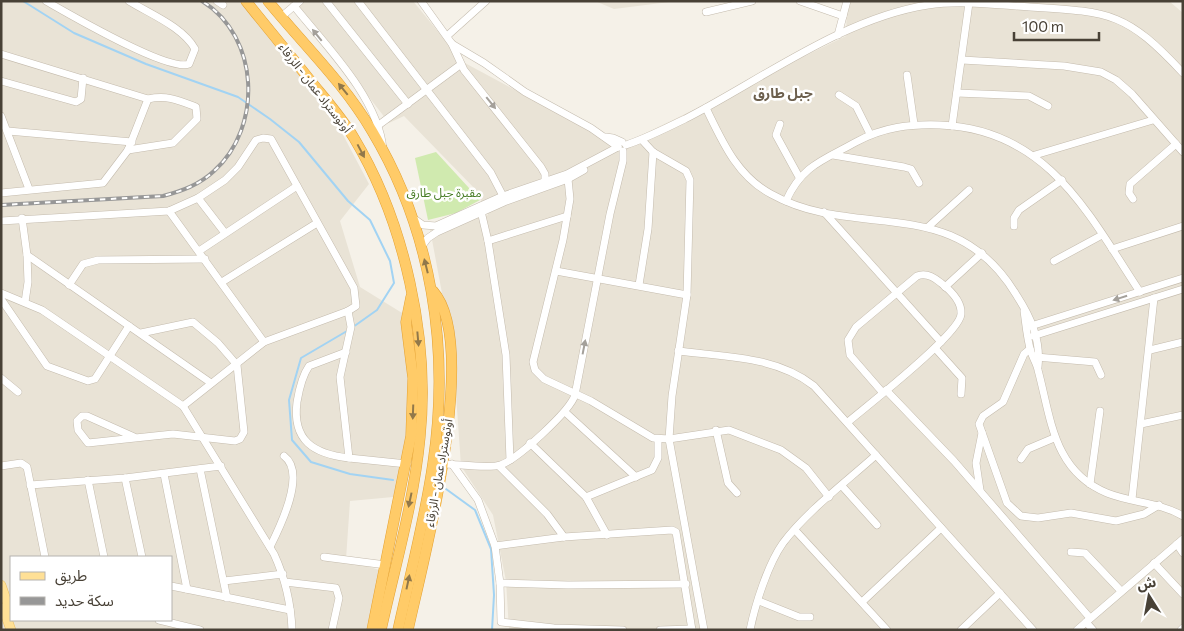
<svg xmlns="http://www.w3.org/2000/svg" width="1184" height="631" font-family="Commissioner,'Noto Sans Arabic',sans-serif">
	<rect width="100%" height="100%" fill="#f5f1e8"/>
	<g fill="#e9e3d6" fill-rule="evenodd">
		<path d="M1 1H242L269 38 332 114 369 184 340 221 360 287 407 316V452L393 497 350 501 346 559 385 572 369 630H1ZM11 557H171V620H11Z"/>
		<polygon points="295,1 413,1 463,62 619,146 846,36 847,1 1169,1 1183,13 1183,630 509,630 506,581 493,515 461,466 453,352 430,229 488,215 476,190 404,116 389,123"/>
		<polygon points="595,1 677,1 614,9"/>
	</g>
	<polygon fill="#d0eaaf" points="436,152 480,200 456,213 428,220 415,158"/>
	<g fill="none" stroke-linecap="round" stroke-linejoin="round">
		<g stroke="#a2d3f3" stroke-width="2">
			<polyline points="23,1 74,33 146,64 238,97 270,119 299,142 348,201 370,220 390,261 394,283 377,310 353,327"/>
			<polyline points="347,331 301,358 289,400 292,440 311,462 350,474 393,480"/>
			<polyline points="446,489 475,510 491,549 494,595 492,630"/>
		</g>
		<defs>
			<g id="minor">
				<path d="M46 1C69 14 168 72 189 64L195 49C183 27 150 14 129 1"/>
				<polyline points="217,1 223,5"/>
				<polyline points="326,1 408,104"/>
				<polyline points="358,1 491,173 503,196"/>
				<polyline points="421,1 452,44 484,63 525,92 591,128 618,147"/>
				<polyline points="800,1 843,16"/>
				<path d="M294 6C325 45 378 97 383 149"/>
				<polyline points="706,12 752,1"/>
				<polyline points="281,17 300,1"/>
				<polyline points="838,35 847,1"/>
				<polyline points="447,36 486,1"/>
				<polyline points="452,44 464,70 541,167 545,174 545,182"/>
				<polyline points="1,54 148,99 128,150 103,183 1,193"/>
				<polyline points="962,60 1064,66 1101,72 1116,80 1132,94 1183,152"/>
				<polyline points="907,75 914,124"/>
				<polyline points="1,81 76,102 81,99 83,78"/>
				<polyline points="957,93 1029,96 1048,106"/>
				<polyline points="839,95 856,106 870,134"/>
				<path d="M706 108C722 141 737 176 771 194 857 242 954 190 1017 296 1031 318 1041 340 1038 367"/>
				<polyline points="1,116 29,189"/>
				<polyline points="780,124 776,135 799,177"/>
				<polyline points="952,126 969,3"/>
				<polyline points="376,127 460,65"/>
				<polyline points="8,131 132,142"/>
				<polyline points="606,137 613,138 622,142"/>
				<polyline points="642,140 653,152 686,171 690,180 687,295 672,396 669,439 704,630"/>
				<path d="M626 145C647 138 666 128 685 119 761 80 843 18 928 5 961 0 997 5 1030 7 1111 12 1126 12 1183 73"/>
				<path d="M128 150 173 143 197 119 196 107C178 100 167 95 148 99"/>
				<polyline points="833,155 904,167 911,169 919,183"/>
				<polyline points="1035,155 1153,120"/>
				<polyline points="568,179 570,199 563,240 533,362 535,370 544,379 591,401 653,438 669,439 729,430 781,450 806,468 829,497"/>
				<polyline points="198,198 225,233"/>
				<polyline points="1133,199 1129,193 1130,184 1176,144"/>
				<path d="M786 201C802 165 824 160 856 142 883 127 910 124 940 125 1047 129 1088 213 1140 292"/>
				<polyline points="480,207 488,241 506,355 510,460"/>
				<polyline points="169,211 264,342"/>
				<polyline points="824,212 941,342"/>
				<polyline points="22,218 27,255 211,383"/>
				<polyline points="413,218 423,225 436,226 503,196 567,174 618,147"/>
				<polyline points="1,221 169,211 198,198 225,180 238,167 256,140 263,138 271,139 354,288 356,306 348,311 264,342 183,406"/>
				<polyline points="1014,226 1014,218 1019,210 1062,180"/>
				<polyline points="928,227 969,190"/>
				<polyline points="488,241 567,216"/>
				<polyline points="421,247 428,238 437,232 504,202 568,179 584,170"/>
				<polyline points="1112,249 1183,226"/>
				<polyline points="199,251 297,186"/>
				<polyline points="1054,261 1102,235"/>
				<polyline points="556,271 687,295"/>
				<polyline points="222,282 317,223"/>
				<polyline points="69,285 83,264 98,260 205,259"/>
				<polyline points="639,285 648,229 653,152"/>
				<polyline points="945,287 982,253"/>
				<path d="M1 293 42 310 183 406 274 554C285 578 291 603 292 630"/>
				<polyline points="1,299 47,366 88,381 95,379 129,326"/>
				<polyline points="25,302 28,282 27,255"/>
				<polyline points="348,311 351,327 340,377 349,458 407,464"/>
				<path d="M1024 311C1026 325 1027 339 1031 352 1033 358 1037 364 1038 370 1051 418 1053 471 1107 493 1132 503 1159 502 1183 516"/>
				<polyline points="1031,326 1183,278"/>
				<polyline points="1033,336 1183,289"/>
				<polyline points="935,348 962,378 961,394"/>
				<polyline points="1030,349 1024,354 1003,402 983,416 979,424 1007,503 1021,516 1038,518 1071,513 1116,521 1144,514 1159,505"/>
				<polyline points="1150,350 1183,342"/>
				<path d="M678 351C725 357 776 356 814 386L1033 630"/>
				<path d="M346 352 309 366C302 376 299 390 297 402 292 441 314 454 349 458"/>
				<polyline points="1036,357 1095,362 1101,375"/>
				<polyline points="1,378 18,392"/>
				<polyline points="886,390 954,461 1090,618"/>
				<polyline points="565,412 636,477"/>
				<path d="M848 422C868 405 960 334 961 314 962 302 950 290 941 283 934 277 926 272 917 276L856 327 848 340 850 355 883 393"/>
				<polyline points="1141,424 1183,415"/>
				<polyline points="716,430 728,483 737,493"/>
				<polyline points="134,437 87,416 82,416 77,421 78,430 88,443 173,434 235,441 240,439 244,432 237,365 218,343 193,322 141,333"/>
				<polyline points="530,443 586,497 607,535"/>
				<polyline points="1021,459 1028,449 1054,438"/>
				<path d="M443 464C457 464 489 469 500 465 517 460 570 411 575 395L610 214 623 161V151"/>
				<polyline points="452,464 478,500 495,546 564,537 672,530 676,532 692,630"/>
				<polyline points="1,466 21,463 27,467 45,557"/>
				<polyline points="499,466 547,514 564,537"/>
				<polyline points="200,469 227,598"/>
				<polyline points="164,474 187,589"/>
				<polyline points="125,478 142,557"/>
				<polyline points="88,480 104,557"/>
				<polyline points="1090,484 1100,411"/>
				<polyline points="30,485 125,478 221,466"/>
				<polyline points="842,486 877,525"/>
				<polyline points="980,490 976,463 982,433"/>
				<polyline points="586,497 652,470 658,458 658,440"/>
				<polyline points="1132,499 1154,298"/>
				<polyline points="795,530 887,630"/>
				<polyline points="1177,544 1183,553"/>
				<polyline points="495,546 500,583 501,622 554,628 623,630"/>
				<path d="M270 547C280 527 307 473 284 456"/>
				<polyline points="1071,552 1085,553 1121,591"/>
				<polyline points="324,557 386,565"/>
				<polyline points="1154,563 1183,594"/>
				<polyline points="224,581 283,574"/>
				<polyline points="285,582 336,588 339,598 332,630"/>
				<polyline points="500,583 568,585 686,584"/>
				<polyline points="171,586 290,610"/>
				<polyline points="759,601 799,617 810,617"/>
				<polyline points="862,602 941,528"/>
				<polyline points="159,620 200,630"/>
				<polyline points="1086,622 1093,630"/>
				<polyline points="660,630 692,629"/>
				<path d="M750 630C755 605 768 564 783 543 807 511 846 482 876 455"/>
				<polyline points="961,630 1000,593"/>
				<polyline points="1077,630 1183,539"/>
				<polyline points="1181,630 1183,628"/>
			</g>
			<g id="major">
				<polyline points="1,585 11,614"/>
				<polyline points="3,608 11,630"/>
			</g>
			<g id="highway">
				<path d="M246 1C268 29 291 56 313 84 327 101 342 118 354 138 405 223 430 339 420 437 414 502 395 566 381 630"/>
				<path d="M268 1C303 44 344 83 372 131 432 231 450 349 433 463 425 519 410 575 398 630"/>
				<polyline points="372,630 411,436 413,378 406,322 411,297"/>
				<path d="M408 630C423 561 481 345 433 291"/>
			</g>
		</defs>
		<use href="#minor" stroke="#c4bbad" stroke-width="8"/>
		<use href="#major" stroke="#e9bf62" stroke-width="10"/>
		<use href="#highway" stroke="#e4a132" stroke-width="11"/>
		<use href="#minor" stroke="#fff" stroke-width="7"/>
		<use href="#major" stroke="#ffe096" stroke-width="9"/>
		<use href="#highway" stroke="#ffcb68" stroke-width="10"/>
		<defs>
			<path id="rail" d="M1 205 163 196C182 191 199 185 214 171 263 127 260 37 202 1"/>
		</defs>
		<use href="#rail" stroke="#979797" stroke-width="4"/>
		<use href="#rail" stroke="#fff" stroke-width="2" stroke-dasharray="5.5" stroke-linecap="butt"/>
	</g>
	<defs><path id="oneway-solid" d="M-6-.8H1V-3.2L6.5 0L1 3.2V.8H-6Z" transform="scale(1.25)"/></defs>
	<g fill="#a4a09a">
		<use href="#oneway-solid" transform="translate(317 35) rotate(-129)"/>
		<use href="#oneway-solid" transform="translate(491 103) rotate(51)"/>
		<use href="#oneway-solid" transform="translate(1120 298) rotate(162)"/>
		<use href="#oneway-solid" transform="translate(584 347) rotate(-79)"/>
	</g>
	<g fill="#91784a">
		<use href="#oneway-solid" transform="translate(343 89) rotate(-129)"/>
		<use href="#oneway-solid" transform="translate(361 151) rotate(62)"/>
		<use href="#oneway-solid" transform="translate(426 266) rotate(-104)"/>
		<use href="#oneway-solid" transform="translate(418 339) rotate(85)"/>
		<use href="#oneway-solid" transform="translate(413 412) rotate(92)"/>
		<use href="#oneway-solid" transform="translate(410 500) rotate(102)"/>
		<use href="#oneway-solid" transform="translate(408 582) rotate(-78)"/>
	</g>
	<g text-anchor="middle" stroke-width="5" stroke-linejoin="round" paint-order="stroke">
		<g font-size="12" fill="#484136" stroke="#fff">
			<text transform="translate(315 88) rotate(52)" y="4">أوتوستراد عمان - الزرقاء</text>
			<text transform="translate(439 473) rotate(-80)" y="4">أوتوستراد عمان - الزرقاء</text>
		</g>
		<g font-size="12" fill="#487d26" stroke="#fff">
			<text x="444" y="197">مقبرة جبل طارق</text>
		</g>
		<g font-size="14" font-weight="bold" fill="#6c5f4d" stroke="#fff">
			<text x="783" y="98">جبل طارق</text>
		</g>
	</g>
	<rect width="1184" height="631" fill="none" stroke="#484136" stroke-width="5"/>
	<rect x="10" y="556" width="162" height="65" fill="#ffffff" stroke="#b6b3af"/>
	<rect x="20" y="572" width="25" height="8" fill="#ffe096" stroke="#b6b3af"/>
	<text x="55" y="581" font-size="15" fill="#484136">طريق</text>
	<rect x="20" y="597" width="25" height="8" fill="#979797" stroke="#b6b3af"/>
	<text x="55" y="606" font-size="15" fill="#484136">سكة حديد</text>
	<g transform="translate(1149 596) rotate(349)" stroke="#ffffff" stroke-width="4" paint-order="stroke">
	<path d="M0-4L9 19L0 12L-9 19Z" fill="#484136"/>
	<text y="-8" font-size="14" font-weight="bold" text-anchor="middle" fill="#484136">ش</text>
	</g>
	<path d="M1014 32v8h85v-8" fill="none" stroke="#484136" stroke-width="2.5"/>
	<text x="1022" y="32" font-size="15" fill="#484136" stroke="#ffffff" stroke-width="4" paint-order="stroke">100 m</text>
</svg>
